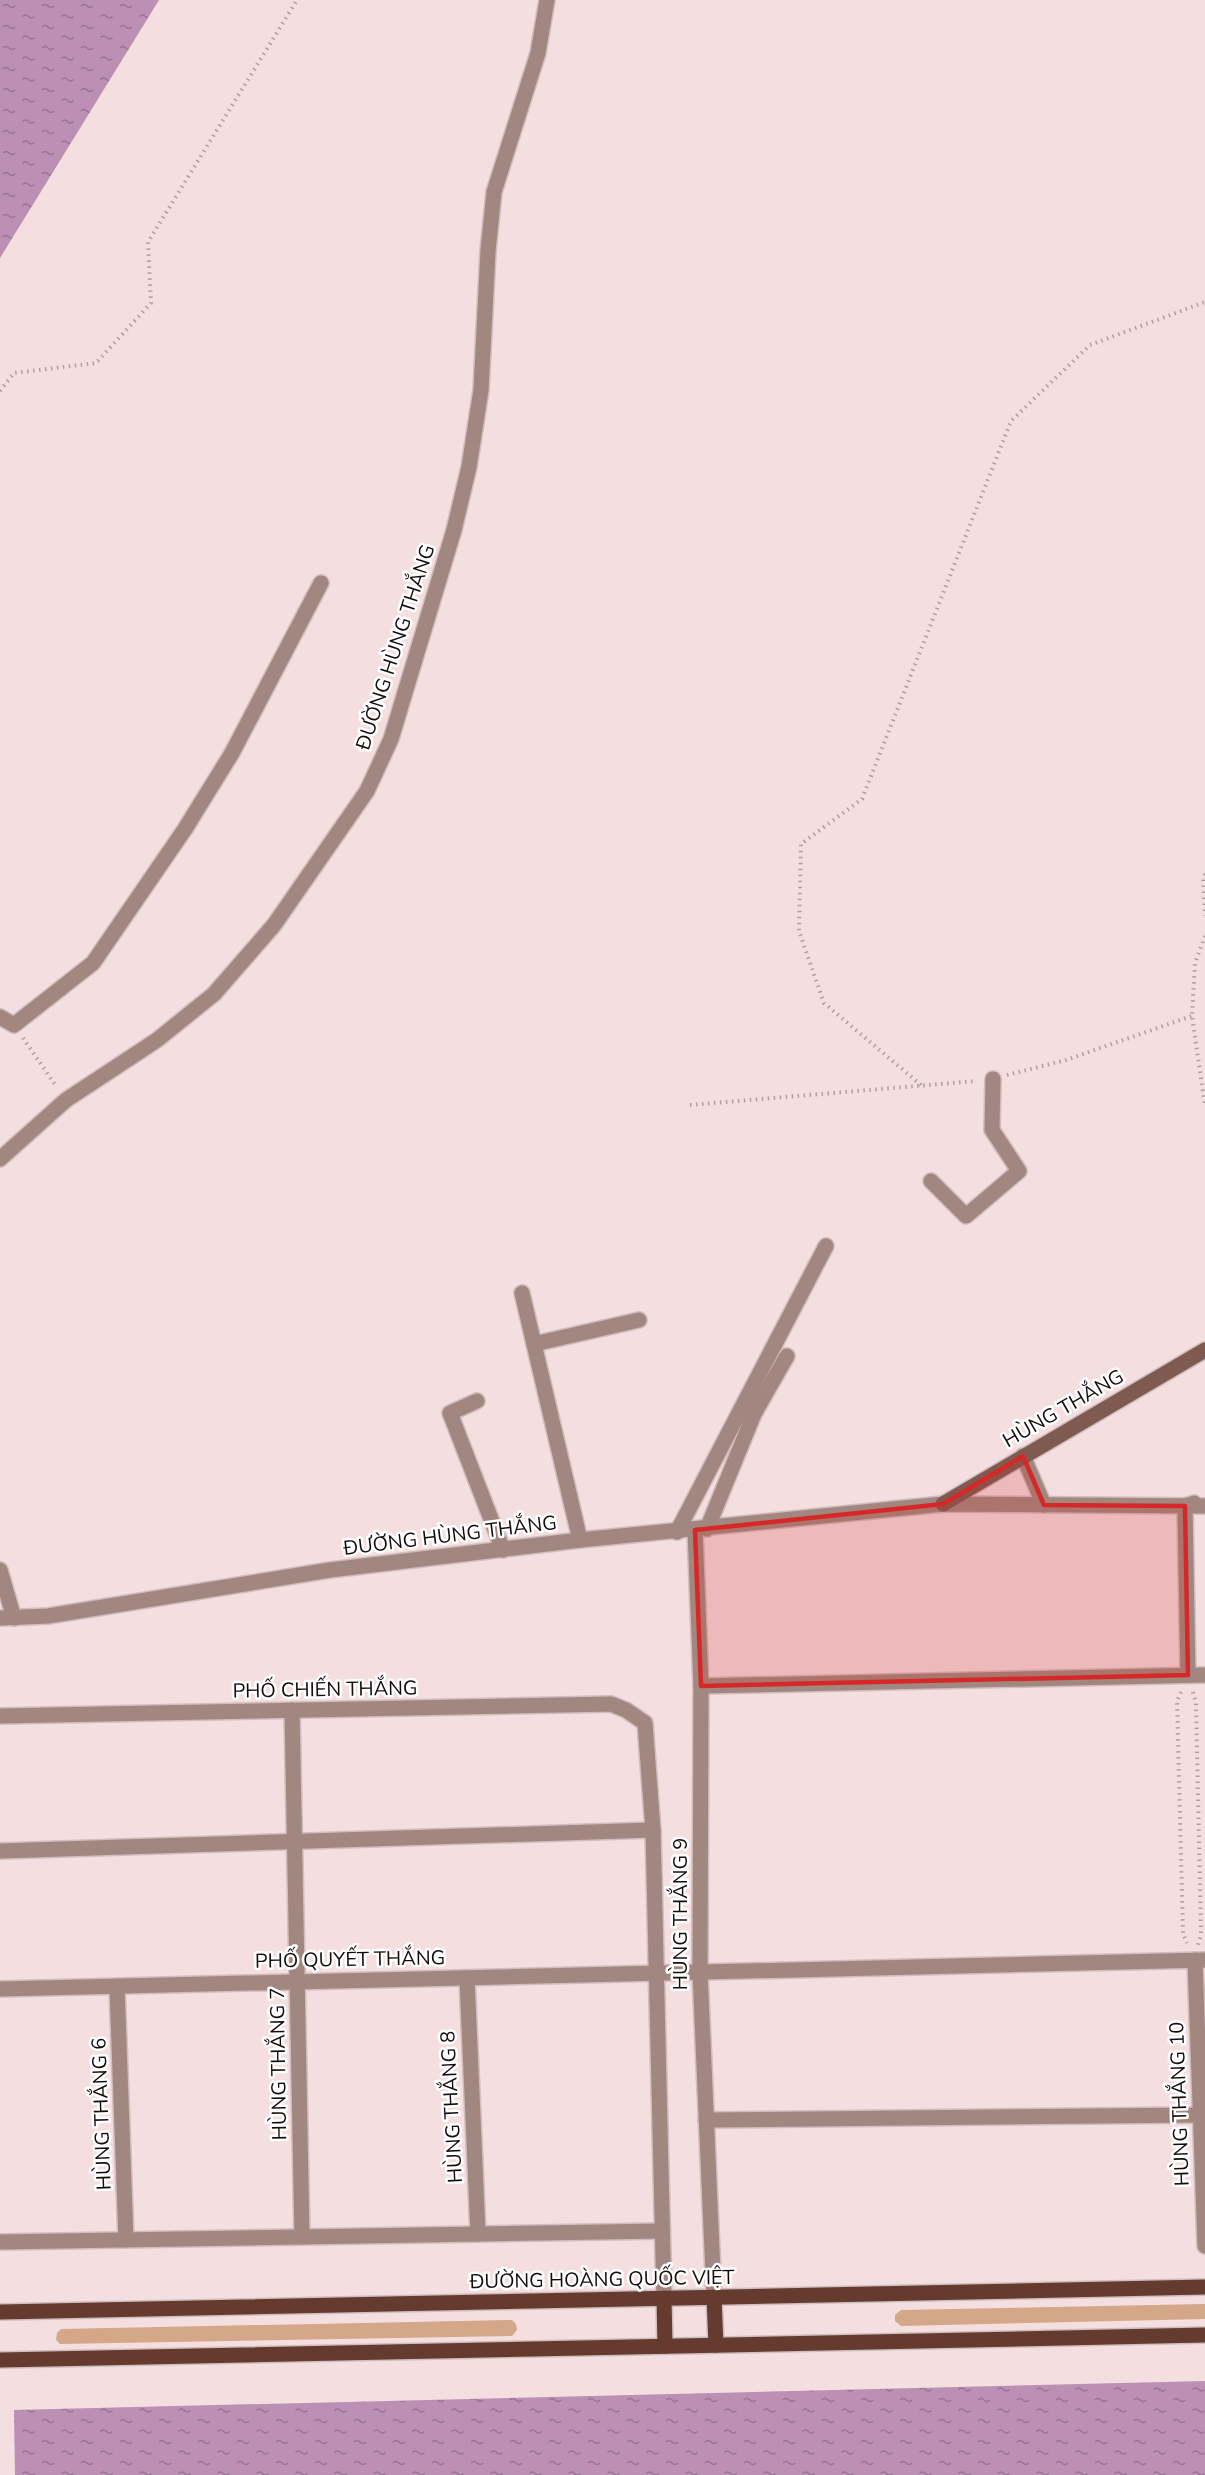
<svg xmlns="http://www.w3.org/2000/svg" width="1205" height="2475" font-family="'Nunito Sans',sans-serif">
	<defs>
		<pattern id="water-ripples" width="26" height="14" patternUnits="userSpaceOnUse" patternTransform="scale(1.5)"><rect width="26" height="14" fill="#bc8fb5"/><path d="M2 4q2-2 4 0t4 0M15 11q2-2 4 0t4 0" fill="none" stroke="#987392"/></pattern>
	</defs>
	<rect width="100%" height="100%" fill="#f4dedf"/>
	<g fill="#d3a787">
		<polygon points="1205,2304 1205,2319 901,2326 895,2321 895,2315 901,2310"/>
		<polygon points="512,2320 516,2324 517,2330 512,2336 60,2344 56,2340 57,2333 61,2329"/>
	</g>
	<g fill="url(#water-ripples)">
		<polygon points="0,0 159,0 0,258"/>
		<polygon points="1205,2381 1205,2475 15,2475 14,2410"/>
	</g>
	<g fill="none" stroke-linecap="round" stroke-linejoin="round">
		<defs>
			<g id="street">
				<polyline points="0,1017 14,1025 93,963 185,829 232,753 321,583"/>
				<polyline points="0,1159 66,1100 157,1040 214,994 274,925 367,791 391,739 454,530 469,467 481,390 488,251 494,192 538,53 547,0"/>
				<polyline points="931,1181 966,1216 1019,1171 992,1130 993,1079"/>
				<polyline points="522,1293 580,1540"/>
				<polyline points="534,1344 639,1320"/>
				<polyline points="477,1401 450,1413 503,1550"/>
				<polyline points="1023,1456 1044,1505"/>
				<polyline points="707,1529 754,1414 787,1356"/>
				<polyline points="695,1530 701,1686 700,1972 714,2297"/>
				<polyline points="677,1532 826,1246"/>
				<polyline points="0,1570 14,1618"/>
				<polyline points="0,1618 48,1616 330,1570 580,1540 943,1504 1205,1506"/>
				<polyline points="1188,1675 1185,1506 1194,1503"/>
				<polyline points="701,1686 1205,1675"/>
				<polyline points="292,1710 302,2237"/>
				<polyline points="0,1716 611,1704 626,1710 645,1723 653,1830 664,2298"/>
				<polyline points="0,1851 653,1830"/>
				<polyline points="1195,1960 1205,2246"/>
				<polyline points="467,1978 478,2234"/>
				<polyline points="117,1987 126,2240"/>
				<polyline points="0,1989 1205,1960"/>
				<polyline points="706,2120 1199,2115"/>
				<polyline points="0,2242 662,2231"/>
			</g>
			<polyline id="secondary" points="943,1504 1205,1350"/>
			<g id="primary">
				<polyline points="714,2297 716,2345"/>
				<polyline points="664,2298 665,2346"/>
				<polyline points="0,2312 1205,2287"/>
				<polyline points="0,2360 1205,2335"/>
			</g>
		</defs>
		<use href="#street" stroke="#d0bdbd" stroke-width="18"/>
		<use href="#secondary" stroke="#d0bdbd" stroke-width="18"/>
		<use href="#primary" stroke="#d0bdbd" stroke-width="18"/>
		<g stroke="#b19fa0" stroke-width="4" stroke-dasharray="1.5 4.5" stroke-linecap="butt">
			<polyline points="0,391 14,373 96,363 151,303 148,242 297,0"/>
			<polyline points="1205,874 1203,878 1205,916"/>
			<polyline points="1205,936 1195,963 1192,1016 1205,1106"/>
			<polyline points="23,1038 56,1086"/>
			<polyline points="1007,1075 1066,1060 1192,1016"/>
			<polyline points="921,1085 824,1003 799,931 801,844 862,799 1011,421 1090,345 1205,302"/>
			<polyline points="690,1105 976,1081"/>
			<polyline points="1181,1692 1177,1701 1183,1934 1187,1943"/>
			<polyline points="1193,1692 1196,1703 1201,1934 1198,1945"/>
		</g>
		<use href="#street" stroke="#a1877f" stroke-width="15"/>
		<use href="#secondary" stroke="#7e5a50" stroke-width="15"/>
		<use href="#primary" stroke="#653b2f" stroke-width="15"/>
	</g>
	<path fill="#d62828" fill-opacity="0.2" stroke="#d62828" stroke-width="4.5" stroke-linejoin="round" d="M1023 1456 1044 1505 1185 1506 1188 1675 701 1686 695 1530 943 1504Z"/>
	<g text-anchor="middle" stroke-width="5" stroke-linejoin="round" paint-order="stroke">
		<g font-size="20" fill="#140d0d" stroke="#fff">
			<text transform="translate(395 647) rotate(-72)" y="7">ĐƯỜNG HÙNG THẮNG</text>
			<text transform="translate(1063 1408) rotate(-30)" y="7">HÙNG THẮNG</text>
			<text transform="translate(450 1535) rotate(-7)" y="7">ĐƯỜNG HÙNG THẮNG</text>
			<text transform="translate(325 1689) rotate(-1)" y="7">PHỐ CHIẾN THẮNG</text>
			<text transform="translate(680 1914) rotate(-90)" y="7">HÙNG THẮNG 9</text>
			<text transform="translate(350 1959) rotate(-1)" y="7">PHỐ QUYẾT THẮNG</text>
			<text transform="translate(278 2064) rotate(-91)" y="7">HÙNG THẮNG 7</text>
			<text transform="translate(1179 2104) rotate(-92)" y="7">HÙNG THẮNG 10</text>
			<text transform="translate(451 2107) rotate(-93)" y="7">HÙNG THẮNG 8</text>
			<text transform="translate(101 2114) rotate(-92)" y="7">HÙNG THẮNG 6</text>
			<text transform="translate(602 2279) rotate(-1)" y="7">ĐƯỜNG HOÀNG QUỐC VIỆT</text>
		</g>
	</g>
</svg>
